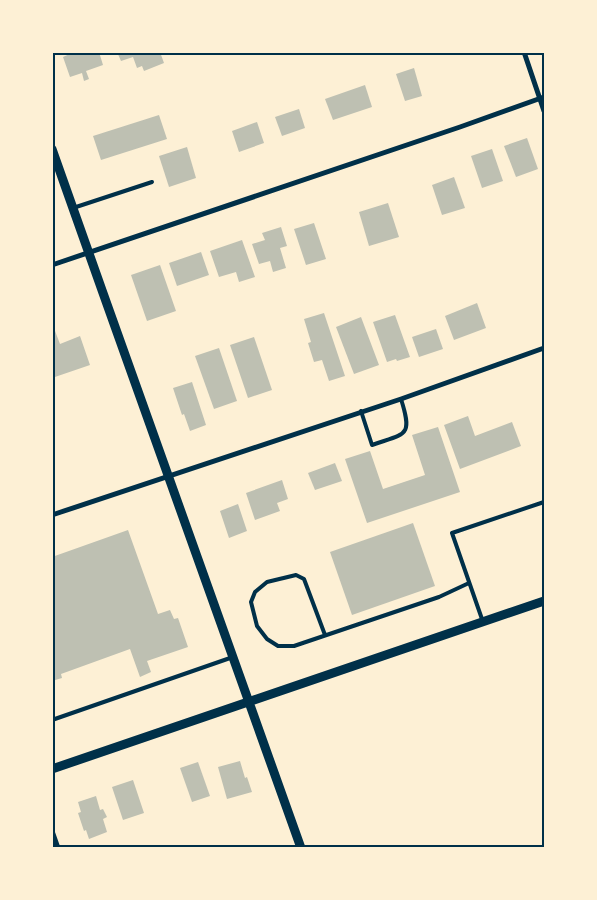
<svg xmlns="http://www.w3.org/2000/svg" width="597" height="900" font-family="Merriweather,serif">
	<rect width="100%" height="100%" fill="#fdf0d5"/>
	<g fill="#bec0b2">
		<polygon points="74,52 99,52 103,65 86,71 89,79 84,81 82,73 70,77 63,57"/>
		<polygon points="117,52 160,52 164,63 144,71 142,66 137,68 133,57 121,61"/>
		<polygon points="414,68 422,96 405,101 396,74"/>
		<polygon points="365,85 372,107 333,120 325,99"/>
		<polygon points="299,109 305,128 282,136 275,117"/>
		<polygon points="159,115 167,139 101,160 93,136"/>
		<polygon points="257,122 264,143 239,152 232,131"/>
		<polygon points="527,138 538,169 516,177 504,146"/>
		<polygon points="187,147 196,178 169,187 159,156"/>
		<polygon points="492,149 503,181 482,188 471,156"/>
		<polygon points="454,177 465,208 442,215 432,185"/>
		<polygon points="388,203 399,237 369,246 359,212"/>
		<polygon points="314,223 326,259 306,265 294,229"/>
		<polygon points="281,227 287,246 280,248 286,268 273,272 270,261 259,264 252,244 265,240 262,233"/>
		<polygon points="242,240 255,277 239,282 236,272 219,277 210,251"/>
		<polygon points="201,252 209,275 177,286 169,263"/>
		<polygon points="160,265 176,311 147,321 131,275"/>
		<polygon points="477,303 486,328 454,340 445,316"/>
		<polygon points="324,313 345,376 329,381 322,360 314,362 308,343 311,342 304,319"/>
		<polygon points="395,315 410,357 397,361 396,359 387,362 373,322"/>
		<polygon points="361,317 379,365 354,374 336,327"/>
		<polygon points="52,323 60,344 80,336 90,365 52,378"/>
		<polygon points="436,329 443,349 419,357 412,337"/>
		<polygon points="254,337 272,390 248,398 230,345"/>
		<polygon points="219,348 237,401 214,409 195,356"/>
		<polygon points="192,382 206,425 190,431 184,414 182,415 173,388"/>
		<polygon points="468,416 475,436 512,422 521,446 460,469 444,425"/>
		<polygon points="438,427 460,492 367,523 345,459 370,451 383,489 425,475 412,435"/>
		<polygon points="335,463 342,481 315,490 308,473"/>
		<polygon points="282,480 288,499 277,503 280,511 255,520 246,493"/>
		<polygon points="238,504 247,531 229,538 220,511"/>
		<polygon points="413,523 435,586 352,615 330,552"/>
		<polygon points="128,530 158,614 170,610 174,619 178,618 188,647 147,661 151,672 140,677 130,649 61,674 62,678 52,681 52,557"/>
		<polygon points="240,761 245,778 247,777 252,792 227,799 218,767"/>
		<polygon points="198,762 210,796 192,802 180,768"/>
		<polygon points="133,780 144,813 123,820 112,787"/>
		<polygon points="96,796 100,810 103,809 107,817 103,819 107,832 89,839 86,830 84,831 78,813 81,812 78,802"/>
	</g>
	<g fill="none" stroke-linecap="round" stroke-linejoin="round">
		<g stroke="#003049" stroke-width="4">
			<polyline points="73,208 152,182"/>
			<path d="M361 411 372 445C406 433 413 437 401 399"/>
			<polyline points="483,622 452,533 544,502"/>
			<polyline points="325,635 304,579 296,575 267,582 255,592 251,602 257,626 267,639 278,646 294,646 439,597 469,583"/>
			<polyline points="52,720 233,657"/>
		</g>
		<g stroke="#003049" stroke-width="5">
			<polyline points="524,52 544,111"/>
			<polyline points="52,265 460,127 544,97"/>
			<polyline points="52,515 401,399 544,348"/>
			<polyline points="52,831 58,848"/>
		</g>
		<g stroke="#003049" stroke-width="9">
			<polyline points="52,149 103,293 301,848"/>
			<polyline points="52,769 544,601"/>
		</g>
	</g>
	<rect width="597" height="900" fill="none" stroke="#fdf0d5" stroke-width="108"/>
	<rect x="54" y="54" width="489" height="792" fill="none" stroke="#003049" stroke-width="2"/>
</svg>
